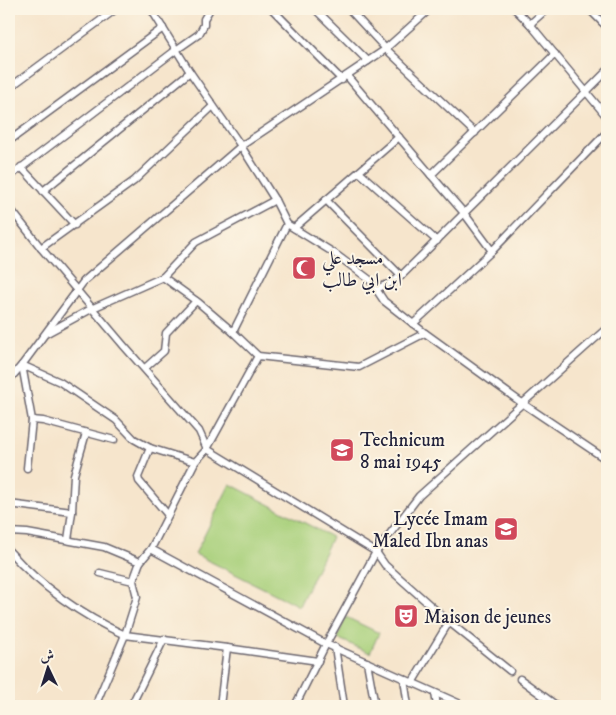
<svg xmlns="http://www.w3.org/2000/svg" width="616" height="715" font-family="'IM FELL DW Pica',Amiri,serif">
	<rect width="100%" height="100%" fill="#fcf5e5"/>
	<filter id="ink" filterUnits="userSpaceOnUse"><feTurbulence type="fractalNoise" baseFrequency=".02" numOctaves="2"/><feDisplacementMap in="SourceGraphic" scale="10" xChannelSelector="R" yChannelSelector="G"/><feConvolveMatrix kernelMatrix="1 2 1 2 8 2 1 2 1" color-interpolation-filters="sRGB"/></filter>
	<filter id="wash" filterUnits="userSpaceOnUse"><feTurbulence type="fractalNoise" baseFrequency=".0096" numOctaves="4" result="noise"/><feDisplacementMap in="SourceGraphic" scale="20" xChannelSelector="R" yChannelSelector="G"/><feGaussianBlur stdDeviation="1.12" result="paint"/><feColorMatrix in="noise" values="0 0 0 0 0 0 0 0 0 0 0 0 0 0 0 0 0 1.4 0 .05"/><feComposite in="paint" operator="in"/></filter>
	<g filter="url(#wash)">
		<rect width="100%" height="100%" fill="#f6e5cc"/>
		<g fill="#a9d07b" stroke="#66795b">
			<polygon points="230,484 332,537 299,606 195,554"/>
			<polygon points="346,617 379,633 370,653 337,638"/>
		</g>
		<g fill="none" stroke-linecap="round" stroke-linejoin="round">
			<polyline stroke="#51bdcd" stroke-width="2" points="9,702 17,706"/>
		</g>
	</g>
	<g filter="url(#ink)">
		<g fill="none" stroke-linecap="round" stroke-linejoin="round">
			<defs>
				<g id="minor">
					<polyline points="151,9 190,72 241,146 275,200 287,224 334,253 370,280 384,301 425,333"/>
					<polyline points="272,9 342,80"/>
					<polyline points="315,9 368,61"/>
					<polyline points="349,9 385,48 475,133"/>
					<polyline points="515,9 530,24 607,117"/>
					<polyline points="589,9 607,27"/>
					<polyline points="602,22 607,16"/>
					<polyline points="530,24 547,9"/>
					<polyline points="347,76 431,175 555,54"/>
					<polyline points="9,88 116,9"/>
					<polyline points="9,141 163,28"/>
					<polyline points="21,167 75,225"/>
					<polyline points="359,172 437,241"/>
					<polyline points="431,175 464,213 492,251"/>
					<polyline points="9,177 176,50 199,34 204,25 204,19 210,9"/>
					<polyline points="43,191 190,72"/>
					<polyline points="326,200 401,276"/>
					<polyline points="9,207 41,248 124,346 199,431 207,449 376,552 385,565 449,622 510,671"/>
					<polyline points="287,224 233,332 258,356 359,367 425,333 522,403 607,460"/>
					<polyline points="294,228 399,137"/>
					<polyline points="41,248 134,181 213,106"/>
					<polyline points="376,289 393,282 401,276 607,71"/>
					<polyline points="413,324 492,251 607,132"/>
					<polyline points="233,332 199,303 163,277 196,242 275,200"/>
					<polyline points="47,333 93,308 163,277"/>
					<polyline points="258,356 207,449 195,462 151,549 326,644 465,706"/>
					<polyline points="22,365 60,382 116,420 134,439 150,448 195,462"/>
					<polyline points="22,365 32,420 27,468"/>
					<polyline points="145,368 164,351 166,333 196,301"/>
					<polyline points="9,380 22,365 84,281 241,146 383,51 430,9"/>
					<polyline points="32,420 43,421 114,440"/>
					<polyline points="150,448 138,477 139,481 168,515"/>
					<polyline points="9,504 72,512"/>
					<polyline points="9,532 27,533 104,547 140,562"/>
					<polyline points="68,540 72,512 74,475 86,433"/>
					<path d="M9 551C40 586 82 616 125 635L137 597 133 581 140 562 151 549"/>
					<polyline points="100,573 133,581"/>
					<polyline points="335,647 344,706"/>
					<polyline points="227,648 318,661"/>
					<polyline points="367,662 375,706"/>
					<polyline points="404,679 408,706"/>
					<polyline points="520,679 557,706"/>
					<polyline points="412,683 449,622"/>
					<polyline points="435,693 437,706"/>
					<polyline points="98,699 125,635 227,648 220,706"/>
					<polyline points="131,706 164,639"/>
					<polyline points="295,706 326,644 376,552 419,496 607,328"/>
				</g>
			</defs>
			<use href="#minor" stroke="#6c666e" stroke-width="9"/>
			<use href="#minor" stroke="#fff" stroke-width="6"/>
		</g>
	</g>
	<defs>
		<symbol id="mosque-square" viewBox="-11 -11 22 22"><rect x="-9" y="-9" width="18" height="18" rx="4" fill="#d1495b" stroke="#fcf5e5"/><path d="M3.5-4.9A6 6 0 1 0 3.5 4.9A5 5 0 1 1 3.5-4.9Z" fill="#fff"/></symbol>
		<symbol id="school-square" viewBox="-11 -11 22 22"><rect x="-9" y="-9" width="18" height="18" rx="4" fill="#d1495b" stroke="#fcf5e5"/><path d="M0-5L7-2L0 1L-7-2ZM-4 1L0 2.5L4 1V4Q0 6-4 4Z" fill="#fff"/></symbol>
		<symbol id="theatre-square" viewBox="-11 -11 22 22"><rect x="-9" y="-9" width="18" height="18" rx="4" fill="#d1495b" stroke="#fcf5e5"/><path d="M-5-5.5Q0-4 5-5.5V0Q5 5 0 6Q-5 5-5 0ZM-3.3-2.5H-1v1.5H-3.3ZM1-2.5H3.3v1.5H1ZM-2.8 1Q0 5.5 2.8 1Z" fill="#fff"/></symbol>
	</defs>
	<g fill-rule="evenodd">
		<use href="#mosque-square" x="290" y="254" width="28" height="28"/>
		<use href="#school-square" x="328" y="436" width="28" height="28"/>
		<use href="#school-square" x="492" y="515" width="28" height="28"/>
		<use href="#theatre-square" x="392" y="602" width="28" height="28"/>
	</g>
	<g text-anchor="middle" stroke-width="4" stroke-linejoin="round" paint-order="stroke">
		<g font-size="19" fill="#22223b" stroke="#fcf5e5" text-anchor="start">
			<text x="322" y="264">مسجد علي<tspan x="322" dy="22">ابن ابي طالب</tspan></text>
			<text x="360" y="446">Technicum<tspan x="360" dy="22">8 mai 1945</tspan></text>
			<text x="488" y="525" text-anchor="end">Lycée Imam<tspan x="488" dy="22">Maled Ibn anas</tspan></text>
			<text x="424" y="623">Maison de jeunes</text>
		</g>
	</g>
	<rect width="616" height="715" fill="none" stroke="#fcf5e5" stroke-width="30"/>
	<g transform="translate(48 668) rotate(356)" stroke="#fcf5e5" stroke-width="4" paint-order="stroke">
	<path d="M0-4L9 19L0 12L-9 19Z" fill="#22223b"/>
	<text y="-8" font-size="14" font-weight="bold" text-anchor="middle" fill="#22223b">ش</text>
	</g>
</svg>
